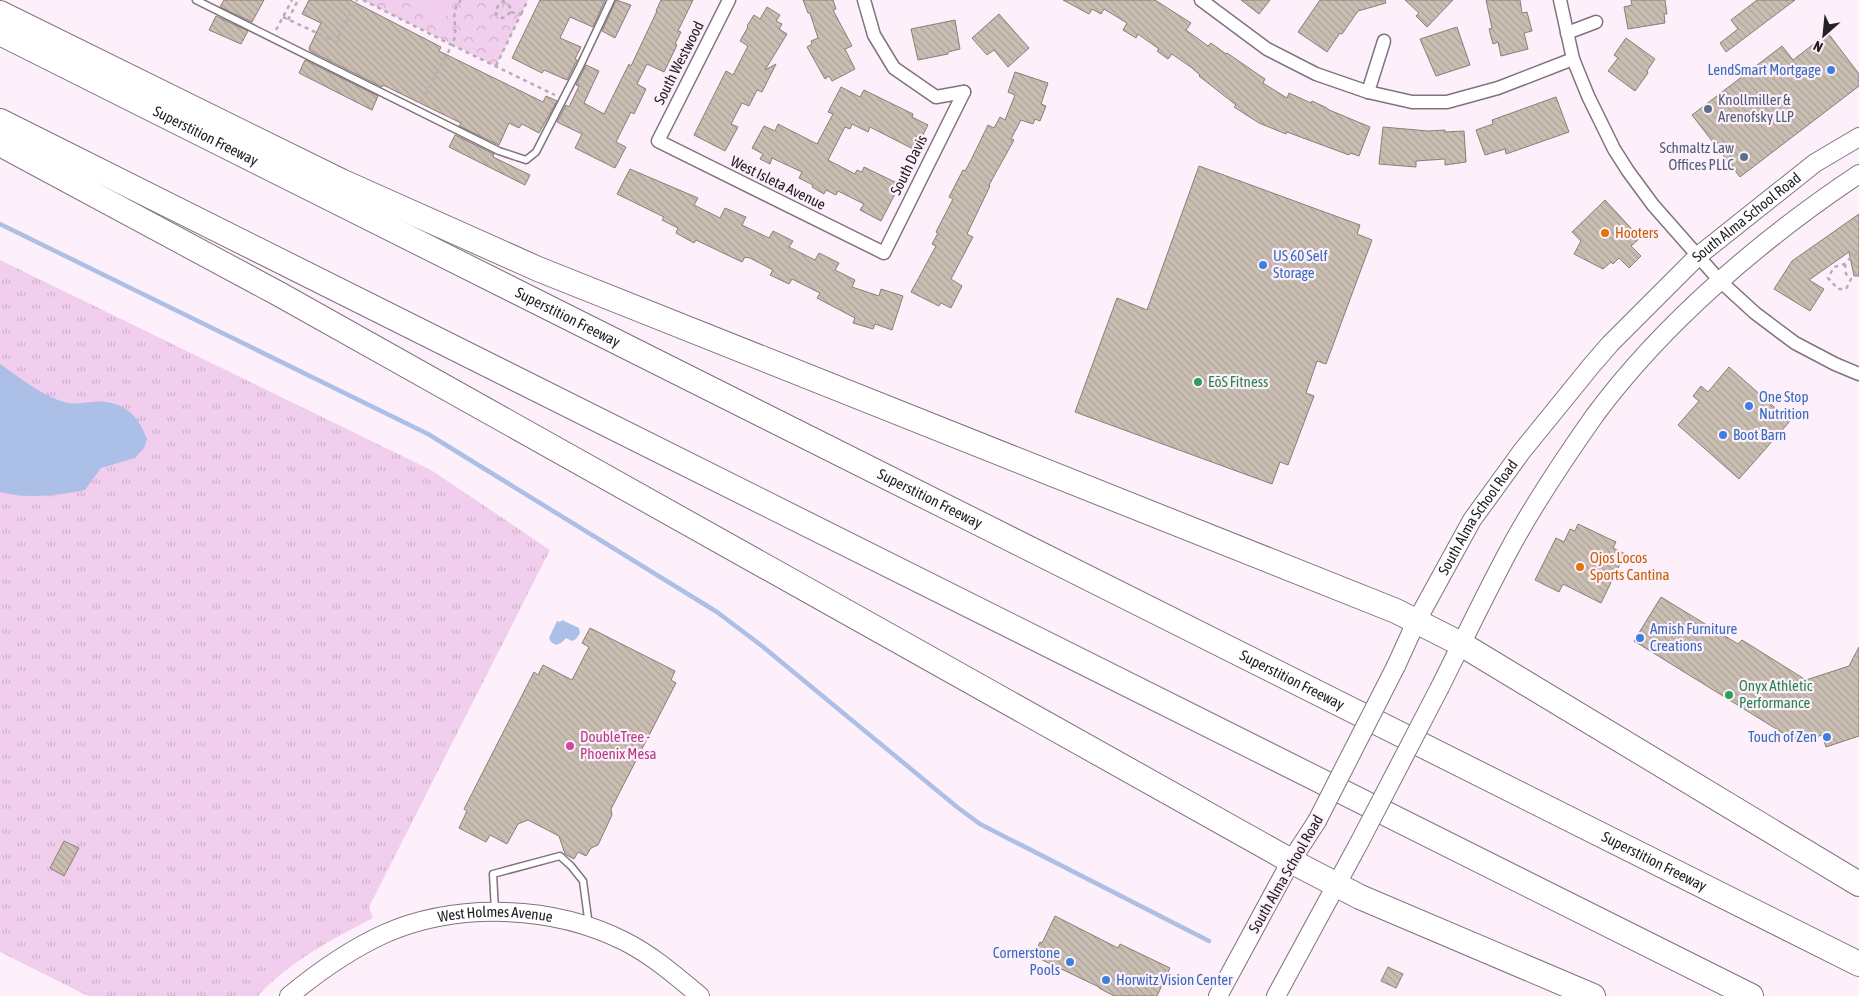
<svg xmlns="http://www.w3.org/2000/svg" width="1859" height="996" font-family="'Asap Condensed',sans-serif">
	<defs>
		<pattern id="grass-tufts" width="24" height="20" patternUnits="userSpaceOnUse" patternTransform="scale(1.25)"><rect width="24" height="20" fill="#f1ceee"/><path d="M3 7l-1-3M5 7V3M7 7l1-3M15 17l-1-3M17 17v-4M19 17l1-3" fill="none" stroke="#ceb1cc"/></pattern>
		<pattern id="park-crowns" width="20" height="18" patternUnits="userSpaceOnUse" patternTransform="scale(1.25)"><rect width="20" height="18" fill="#f1ceee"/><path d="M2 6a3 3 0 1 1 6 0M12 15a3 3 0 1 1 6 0" fill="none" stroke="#ceb1cc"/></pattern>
		<pattern id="building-back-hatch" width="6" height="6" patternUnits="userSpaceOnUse" patternTransform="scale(1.25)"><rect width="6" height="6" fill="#cabeb3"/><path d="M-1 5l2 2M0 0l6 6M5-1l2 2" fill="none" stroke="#ada39a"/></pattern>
	</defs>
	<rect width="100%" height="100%" fill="#fdf0fb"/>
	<path fill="url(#grass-tufts)" d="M0 260 431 470 550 550 369 907 373 918C331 940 290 961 258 996H88L0 952Z"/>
	<polygon fill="url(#park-crowns)" points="363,0 528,0 496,66"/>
	<polygon fill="#f1ceee" points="427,0 454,0 442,24 420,13"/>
	<g fill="#abbfe7">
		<path d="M0 364C20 378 41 395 64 402 78 406 92 400 106 402 129 405 139 419 147 439L144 448 135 458 101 468 85 490C57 496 27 499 0 492Z"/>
		<polygon points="562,620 579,628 580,633 576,639 572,641 566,638 561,643 556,645 551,642 549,638 557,621 560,622"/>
	</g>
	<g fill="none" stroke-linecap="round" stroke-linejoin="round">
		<polyline stroke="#abbfe7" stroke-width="4.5" points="0,224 428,434 717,612 762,646 957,807 980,824 1209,941"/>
	</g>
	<g fill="url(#building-back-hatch)" stroke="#8a7f74">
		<polygon points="224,0 264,0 252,22 220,7"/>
		<polygon points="309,0 350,0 441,47 439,51 543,102 546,96 557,101 539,133 522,124 519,128 509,123 499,145 459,126 461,123 383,85 382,87 310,51 309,48 321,23 302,14"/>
		<polygon points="540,0 605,0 593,27 570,17 560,38 581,47 575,59 577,60 567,80 544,70 542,73 512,58"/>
		<polygon points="616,0 631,5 615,38 602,31"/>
		<polygon points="661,0 693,0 678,31 681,32 675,44 677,45 664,72 647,64 637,84 646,89 634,114 631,112 616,142 626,147 615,168 575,148 582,134 557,122 566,105 569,107 579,86 576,85 586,65 599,71 584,103 604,114 629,64 631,66 657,11 656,11"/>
		<polygon points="803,0 833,0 836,9 833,10 852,46 845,49 855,69 832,81 829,76 825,79 807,47 812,44 811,41 818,38 810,13 808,13"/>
		<polygon points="1063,0 1155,0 1191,23 1186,30 1208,46 1211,43 1226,54 1227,53 1265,79 1263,83 1287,98 1289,93 1311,103 1312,101 1327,108 1327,109 1370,127 1359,156 1350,153 1349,155 1287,132 1286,134 1259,123 1234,107 1236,105 1199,76 1200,75 1192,68 1172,54 1168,59 1157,51 1159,49 1138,34 1136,38 1123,30 1127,23 1104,9 1101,14 1092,9 1089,14"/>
		<polygon points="1241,0 1270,0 1259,14"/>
		<polygon points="1320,0 1385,0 1386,3 1358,11 1342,34 1340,33 1327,52 1298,32"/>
		<polygon points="1405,0 1453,0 1427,27 1416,16 1419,13"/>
		<polygon points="1486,0 1520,0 1522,13 1527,12 1532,31 1524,33 1528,49 1501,56 1498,42 1493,44 1489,29 1492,28"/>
		<polygon points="1631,0 1665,0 1667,14 1664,14 1665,23 1628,29 1624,7 1632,5"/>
		<polygon points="1757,0 1795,0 1726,52 1720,43 1738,29 1731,20"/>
		<polygon points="767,7 780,15 776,21 782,24 779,29 787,34 765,70 776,64 762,92 757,90 749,106 742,103 731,124 738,127 725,151 694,135 726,71 733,75 748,46 740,41 748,27 747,26 754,15 760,19"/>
		<polygon points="999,14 1029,48 1008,67 994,50 987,55 972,38"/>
		<polygon points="216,16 248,31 241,44 209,30"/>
		<polygon points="955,20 960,49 948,52 948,54 918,60 911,29"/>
		<polygon points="1457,27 1470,65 1436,76 1420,39"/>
		<polygon points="1828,33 1859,74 1859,86 1740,177 1692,115 1782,46 1793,60"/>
		<polygon points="1626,38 1655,59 1647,71 1648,73 1635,91 1608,71 1618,58 1614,55"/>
		<polygon points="305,60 378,96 372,110 299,73"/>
		<polygon points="1015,72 1048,83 1041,104 1046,106 1040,121 1035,119 1033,124 1021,120 1011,139 1014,140 989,185 990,186 967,234 973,237 951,279 962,286 951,308 941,303 939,306 911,292 936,246 932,244 938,233 936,232 953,199 949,197 963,170 965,171 971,160 988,125 994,128 1000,117 1005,120 1015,95 1008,92"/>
		<polygon points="841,87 860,97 864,90 913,114 912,117 928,125 915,150 870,127 868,132 852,124 850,129 845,127 828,160 855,174 857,170 862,172 864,167 897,183 895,189 897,190 881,221 860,210 864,204 838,191 836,195 826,190 824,194 812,187 813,185 799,178 802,172 772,158 770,164 760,159 763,154 752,148 764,126 775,131 778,124 817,144 833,114 828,112"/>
		<polygon points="1556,97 1569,132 1506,154 1505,149 1485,155 1476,130 1493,124 1492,120"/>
		<polygon points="1383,127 1428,131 1445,130 1445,132 1464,131 1466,162 1445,165 1445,159 1416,161 1416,167 1379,164"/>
		<polygon points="455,135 494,154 493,157 530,175 525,185 449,147"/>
		<polygon points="1199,166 1360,225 1357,234 1372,240 1326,364 1317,361 1306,393 1314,396 1288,465 1280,462 1272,484 1075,412 1117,298 1147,310"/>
		<polygon points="630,169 698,198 694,205 720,218 725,208 746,217 742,225 769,238 773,231 793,241 789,247 815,260 819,253 839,263 835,270 855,280 852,287 879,296 881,289 903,296 892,330 875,324 873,329 853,323 855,318 817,298 820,293 792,279 789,284 770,275 773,270 750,258 745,257 742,262 696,240 694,243 676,233 678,228 662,220 664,217 617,194"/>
		<polygon points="1605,200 1640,238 1631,246 1641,256 1629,268 1619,258 1613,264 1611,262 1603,269 1574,254 1581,241 1572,232"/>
		<polygon points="1859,214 1859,276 1854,276 1849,252 1809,280 1824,289 1810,311 1774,289 1792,261"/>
		<polygon points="1729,367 1790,421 1739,479 1678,425 1699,401 1693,396 1701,386 1708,392"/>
		<polygon points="1578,524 1616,542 1613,548 1625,554 1601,603 1563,584 1559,592 1535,580 1556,538 1564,542 1570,529 1575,531"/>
		<polygon points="1661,597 1738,644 1742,640 1806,680 1849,666 1859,647 1859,736 1826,747 1822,735 1799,743 1634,641"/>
		<polygon points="590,628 675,671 671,680 676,683 611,809 612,815 598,845 591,848 586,856 578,852 574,859 565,854 559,836 528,820 518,824 507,844 490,835 486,842 459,828 467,811 464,809 534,672 538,675 543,665 572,680 589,647 582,643"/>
		<polygon points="64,841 79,848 64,876 50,868"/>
		<polygon points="1055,916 1118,948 1120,944 1170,968 1157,996 1114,996 1099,988 1099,987 1034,956 1040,942 1042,943"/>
		<polygon points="1388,967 1403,974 1396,988 1381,981"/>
	</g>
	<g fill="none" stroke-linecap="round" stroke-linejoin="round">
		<defs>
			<g id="lane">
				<polyline points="196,0 499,151 526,160 536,152 580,66 611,0"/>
				<polyline points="495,911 493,874 560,856 571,866 583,881 589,926"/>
			</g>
			<g id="street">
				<polyline points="729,0 658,141 884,253 964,92"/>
				<polyline points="864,0 874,35 894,68 936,97 964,92"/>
				<polyline points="1201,0 1267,49 1316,74 1368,92 1412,102 1447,102 1498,88 1573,59"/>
				<polyline points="1560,0 1573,59 1588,96 1614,149 1628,171 1653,205 1720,281 1755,313 1795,343 1835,364 1859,374"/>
				<polyline points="1567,33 1596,22"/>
				<polyline points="1368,92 1384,41"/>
			</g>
			<g id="secondary">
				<path id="s1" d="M1396 666 1416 622 1472 520 1522 451 1591 366 1610 344 1698 256 1815 163 1859 137"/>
				<path d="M1440 687C1462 643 1484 597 1508 552 1533 505 1564 459 1595 415 1664 322 1763 238 1859 174"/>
				<path id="s2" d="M289 996C318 972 349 950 384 934 457 902 552 905 624 941 652 955 676 976 700 996"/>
				<polyline points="1218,996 1291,861 1317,821"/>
				<polyline points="1276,996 1359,843"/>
			</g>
			<g id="highway">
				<polyline points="0,13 341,181 538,269 1396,611 1461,644 1859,884"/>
				<path id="s3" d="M0 33 1859 964"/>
				<polyline points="0,121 1751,996"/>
				<polyline points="0,144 279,294 1291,861 1360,897 1593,996"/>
			</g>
		</defs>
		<use href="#lane" stroke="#7f737e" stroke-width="9"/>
		<use href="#street" stroke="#7f737e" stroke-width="15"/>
		<use href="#secondary" stroke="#7f737e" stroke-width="20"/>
		<use href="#highway" stroke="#7f737e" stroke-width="26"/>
		<g stroke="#b7adb6" stroke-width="2.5" stroke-dasharray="4 4" stroke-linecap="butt">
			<path d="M363 0 452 45C461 27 447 14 461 0"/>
			<polyline points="502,0 510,7 511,11 506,17 502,18 496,14 495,10 500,4 503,3"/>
			<polyline points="521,14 528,0"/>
			<polyline points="283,17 336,42 357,0"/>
			<polyline points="288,20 298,0"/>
			<polyline points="276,30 292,0"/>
			<polyline points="496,66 521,14 510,12"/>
			<polyline points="421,102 452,45 555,95"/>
			<polyline points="1845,264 1846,274 1851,279 1846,289 1838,289 1828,278 1834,267 1845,264 1851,257 1859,253"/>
		</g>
		<use href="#lane" stroke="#fff" stroke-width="6"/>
		<use href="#street" stroke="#fff" stroke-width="12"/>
		<use href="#secondary" stroke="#fff" stroke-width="18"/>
		<use href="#highway" stroke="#fff" stroke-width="24"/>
		<defs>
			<g id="secondary-bridge">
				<polyline points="1317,821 1396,666"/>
				<polyline points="1359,843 1440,687"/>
			</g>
		</defs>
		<use href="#secondary-bridge" stroke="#7f737e" stroke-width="20" stroke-linecap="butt"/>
		<use href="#secondary-bridge" stroke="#fff" stroke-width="18"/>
	</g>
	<g fill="#3f7fe0" stroke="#fdf0fb" stroke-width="2">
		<circle cx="1831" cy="70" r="5"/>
		<circle cx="1263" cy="265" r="5"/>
		<circle cx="1749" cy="406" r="5"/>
		<circle cx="1723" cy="435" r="5"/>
		<circle cx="1640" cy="638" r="5"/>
		<circle cx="1827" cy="737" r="5"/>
		<circle cx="1070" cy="962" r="5"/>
		<circle cx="1106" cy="980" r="5"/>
	</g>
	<g fill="#5c6f8a" stroke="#fdf0fb" stroke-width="2">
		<circle cx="1708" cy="109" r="5"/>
		<circle cx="1744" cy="157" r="5"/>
	</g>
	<g fill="#e8710a" stroke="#fdf0fb" stroke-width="2">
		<circle cx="1605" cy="233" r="5"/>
		<circle cx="1580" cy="567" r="5"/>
	</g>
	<g fill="#2e9e5b" stroke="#fdf0fb" stroke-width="2">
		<circle cx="1198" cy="382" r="5"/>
		<circle cx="1729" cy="695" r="5"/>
	</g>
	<circle fill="#d1479c" stroke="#fdf0fb" stroke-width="2" cx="570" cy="746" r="5"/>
	<g text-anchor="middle" stroke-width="4.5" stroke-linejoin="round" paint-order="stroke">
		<g font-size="15" fill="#242024" stroke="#fdf0fb">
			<text transform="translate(679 63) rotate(-63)" y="5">South Westwood</text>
			<text dy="5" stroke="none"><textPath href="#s3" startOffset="230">Superstition Freeway</textPath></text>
			<text transform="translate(909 165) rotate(-64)" y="5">South Davis</text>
			<text transform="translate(778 183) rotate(26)" y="5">West Isleta Avenue</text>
			<text dy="5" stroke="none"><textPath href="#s1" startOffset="575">South Alma School Road</textPath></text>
			<text dy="5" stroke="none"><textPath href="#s3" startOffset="635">Superstition Freeway</textPath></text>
			<text dy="5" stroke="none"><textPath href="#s3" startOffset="1040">Superstition Freeway</textPath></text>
			<text dy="5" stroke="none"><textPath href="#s1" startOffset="170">South Alma School Road</textPath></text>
			<text dy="5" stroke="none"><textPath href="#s3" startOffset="1445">Superstition Freeway</textPath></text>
			<text dy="5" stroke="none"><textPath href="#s3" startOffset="1850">Superstition Freeway</textPath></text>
			<text transform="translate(1286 874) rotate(-60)" y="5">South Alma School Road</text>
			<text dy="5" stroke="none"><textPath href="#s2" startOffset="228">West Holmes Avenue</textPath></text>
		</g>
		<g font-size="15" fill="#366cbe" stroke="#fdf0fb" text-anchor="start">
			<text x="1821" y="75" text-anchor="end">LendSmart Mortgage</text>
			<text x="1273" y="261">US 60 Self<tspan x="1273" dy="17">Storage</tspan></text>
			<text x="1759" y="402">One Stop<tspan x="1759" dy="17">Nutrition</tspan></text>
			<text x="1733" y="440">Boot Barn</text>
			<text x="1650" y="634">Amish Furniture<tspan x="1650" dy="17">Creations</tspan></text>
			<text x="1817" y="742" text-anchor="end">Touch of Zen</text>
			<text x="1060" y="958" text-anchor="end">Cornerstone<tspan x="1060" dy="17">Pools</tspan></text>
			<text x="1116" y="985">Horwitz Vision Center</text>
		</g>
		<g font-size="15" fill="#4e5e75" stroke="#fdf0fb" text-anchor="start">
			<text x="1718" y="105">Knollmiller &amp;<tspan x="1718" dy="17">Arenofsky LLP</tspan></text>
			<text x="1734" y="153" text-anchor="end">Schmaltz Law<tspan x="1734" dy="17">Offices PLLC</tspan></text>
		</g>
		<g font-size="15" fill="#c56008" stroke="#fdf0fb" text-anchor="start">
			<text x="1615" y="238">Hooters</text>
			<text x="1590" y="563">Ojos Locos<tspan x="1590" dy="17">Sports Cantina</tspan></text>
		</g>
		<g font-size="15" fill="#27864d" stroke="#fdf0fb" text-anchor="start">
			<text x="1208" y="387">EōS Fitness</text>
			<text x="1739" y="691">Onyx Athletic<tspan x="1739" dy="17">Performance</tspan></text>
		</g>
		<g font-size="15" fill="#b23c85" stroke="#fdf0fb" text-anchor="start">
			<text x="580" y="742">DoubleTree -<tspan x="580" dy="17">Phoenix Mesa</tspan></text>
		</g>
	</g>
	<g transform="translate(1824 35) rotate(207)" stroke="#fdf0fb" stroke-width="4" paint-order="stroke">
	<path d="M0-4L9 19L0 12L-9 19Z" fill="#242024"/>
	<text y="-8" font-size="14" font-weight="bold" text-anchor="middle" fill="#242024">N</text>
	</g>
</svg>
